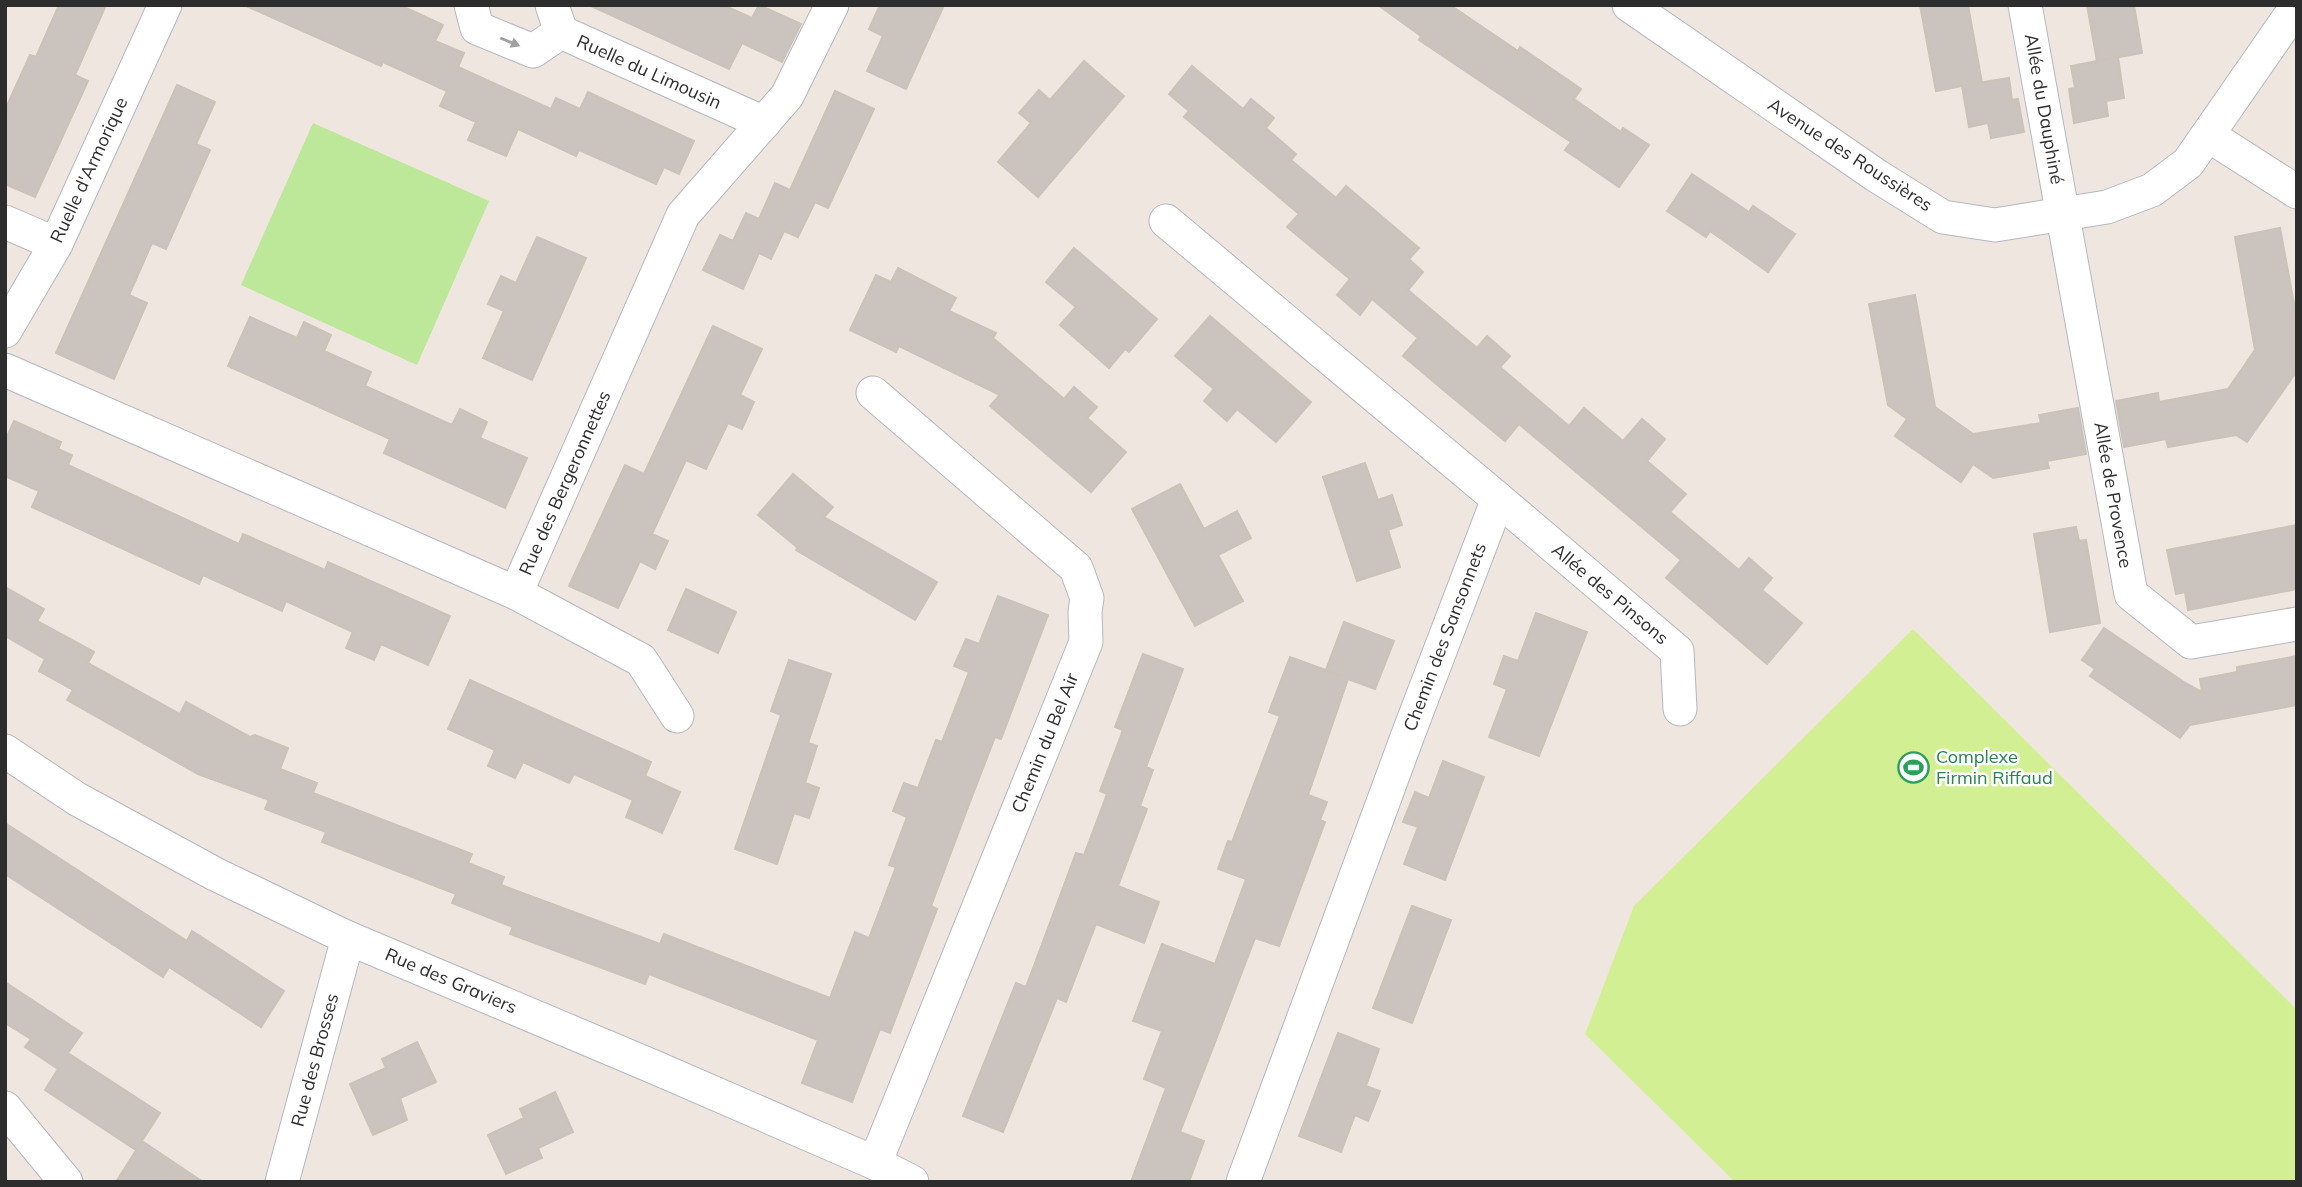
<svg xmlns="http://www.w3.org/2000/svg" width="2302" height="1187" font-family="Mulish,sans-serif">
	<rect width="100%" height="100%" fill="#efe6df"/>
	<polygon fill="#bde799" points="313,123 489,201 417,365 241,285"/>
	<polygon fill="#d3ef94" points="1913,629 2297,1010 2297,1182 1735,1182 1585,1034 1634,906"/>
	<g fill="#cac3be" stroke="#cbc2b8" stroke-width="2">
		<polygon points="59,5 106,5 75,75 88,81 35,197 5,184 5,110 30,55 36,57"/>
		<polygon points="244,5 400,5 443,25 435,41 464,53 458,67 551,109 556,98 580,109 588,92 694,141 679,174 664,167 656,184 579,150 576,156 518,129 506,156 468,140 476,122 440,106 447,91 383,62 381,66"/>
		<polygon points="589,5 723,5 752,18 759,5 801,24 782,62 742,43 729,69"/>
		<polygon points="880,5 944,5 906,89 867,71 883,36 869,29"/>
		<polygon points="1378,5 1450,5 1518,51 1520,47 1581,89 1574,99 1621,132 1623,128 1649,145 1619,187 1565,150 1571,142 1419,40 1421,36"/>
		<polygon points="1920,5 1968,5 1982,83 1978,83 2009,78 2012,100 2018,99 2024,132 1991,138 1988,123 1969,127 1962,86 1936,91"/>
		<polygon points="2087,5 2134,5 2142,53 2097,61"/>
		<polygon points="2118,57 2124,98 2106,101 2108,116 2074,123 2069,89 2075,88 2071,66"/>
		<polygon points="1084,61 1124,96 1038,197 998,162 1031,123 1019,113 1039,90 1050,100"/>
		<polygon points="1192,66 1243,109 1251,99 1274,118 1266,128 1296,154 1291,160 1336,198 1346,186 1419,248 1409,259 1423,272 1408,290 1477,348 1487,336 1510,356 1500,367 1569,426 1584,408 1623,441 1642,419 1665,439 1647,461 1686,494 1670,512 1739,570 1749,558 1772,578 1762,590 1802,623 1767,664 1666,578 1681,560 1519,424 1505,441 1447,393 1403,356 1418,338 1372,299 1360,315 1337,295 1350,279 1287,227 1299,214 1184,117 1189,111 1169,94"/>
		<polygon points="177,85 215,102 196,144 210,150 166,249 152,243 129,295 147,303 114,379 56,353"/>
		<polygon points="835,91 874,109 828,208 815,202 798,237 784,231 771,259 759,253 743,289 703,270 720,235 733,241 746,213 759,219 775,183 790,190"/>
		<polygon points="1692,174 1749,212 1753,206 1795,234 1768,272 1710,231 1706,237 1667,211"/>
		<polygon points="2280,228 2297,320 2297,371 2247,442 2236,435 2168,447 2166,439 2124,447 2116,401 2158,393 2159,402 2228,389 2255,350 2235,237"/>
		<polygon points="537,237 586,258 532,380 483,358 504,311 488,304 501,276 516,283"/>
		<polygon points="1074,248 1157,319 1129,352 1125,349 1109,368 1060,325 1076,307 1046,282"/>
		<polygon points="898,268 956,298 949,311 996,333 993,338 1064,399 1074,387 1097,407 1087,418 1126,452 1091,492 990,406 1000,395 899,346 896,352 850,330 876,275 891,282"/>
		<polygon points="1915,295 1935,407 1973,434 2041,423 2039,415 2078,408 2086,454 2047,461 2049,468 1993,478 1973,464 1961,482 1895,436 1907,419 1888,405 1869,304"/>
		<polygon points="1210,316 1311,402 1276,442 1237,409 1227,421 1204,401 1214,389 1175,356"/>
		<polygon points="250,317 297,338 304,322 331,335 324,351 371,372 365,386 452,425 460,409 487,422 480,438 527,458 505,508 384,453 390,439 228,366"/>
		<polygon points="713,326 762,349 740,395 754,402 742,429 728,423 706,469 686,460 652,534 668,541 655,569 640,561 618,608 569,586 625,465 644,474"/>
		<polygon points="14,421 61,442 58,449 72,455 68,465 239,544 243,534 325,570 328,562 450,616 428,665 381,644 374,660 346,648 353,632 286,601 282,611 203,575 199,584 32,507 39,491 5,476 5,441"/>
		<polygon points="1365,463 1378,500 1392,495 1402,525 1388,530 1400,567 1357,581 1323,477"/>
		<polygon points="793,474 833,507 824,517 937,582 915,620 796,550 798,548 758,515"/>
		<polygon points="1180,484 1204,529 1237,511 1251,538 1218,555 1243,601 1195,626 1132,509"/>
		<polygon points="2297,525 2297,589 2188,610 2185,592 2176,594 2167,550"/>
		<polygon points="2076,527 2079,541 2086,540 2100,623 2050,632 2034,534"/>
		<polygon points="5,587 44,609 37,621 94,652 88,663 180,714 186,702 250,737 255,735 288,748 280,769 317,783 313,793 472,854 468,863 504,877 501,885 660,944 664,934 830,998 855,932 869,938 896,867 889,865 907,817 893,811 904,783 918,788 936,740 942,742 969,672 954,666 966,639 979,644 998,596 1048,615 1001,739 995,737 968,807 931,906 937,909 890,1033 880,1029 852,1102 802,1083 818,1040 649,974 645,984 510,934 513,927 452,903 456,894 322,842 326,832 265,809 269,800 198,774 67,700 73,690 39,671 45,659 5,636"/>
		<polygon points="686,589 736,612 718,653 668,630"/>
		<polygon points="1536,613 1587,632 1539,756 1489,737 1507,689 1494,684 1504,656 1518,661"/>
		<polygon points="1344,622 1394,641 1375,689 1348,679 1308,795 1327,802 1320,820 1325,822 1279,946 1255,938 1212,1050 1180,1132 1204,1141 1189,1182 1131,1182 1166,1088 1144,1079 1162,1031 1133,1021 1162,944 1215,964 1246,879 1218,869 1228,841 1232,842 1280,716 1269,712 1290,657 1342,676 1326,670"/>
		<polygon points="2104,628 2184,682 2202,692 2200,679 2237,672 2237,667 2297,656 2297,705 2190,725 2180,738 2090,676 2095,669 2082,660"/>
		<polygon points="1143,654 1183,669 1146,767 1153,770 1140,806 1147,809 1118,886 1159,902 1144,943 1096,924 1066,1002 1057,998 1003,1132 963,1116 1016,983 1026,987 1076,853 1084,855 1107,794 1100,791 1123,730 1115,727"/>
		<polygon points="789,660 831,674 808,743 817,746 805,783 819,788 809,818 794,813 777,864 735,849 781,715 771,711"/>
		<polygon points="470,680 651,762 645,776 680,792 662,833 626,817 633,800 574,774 569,783 523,762 515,778 488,766 495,750 448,729"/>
		<polygon points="1443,761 1484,777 1445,880 1404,864 1418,827 1403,822 1415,792 1429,798"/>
		<polygon points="5,823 187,941 192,931 284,991 261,1027 169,967 163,977 5,874"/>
		<polygon points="1412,906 1451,920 1412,1023 1373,1008"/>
		<polygon points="5,982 82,1033 68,1053 160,1113 136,1150 45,1090 58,1069 25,1047 31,1039 5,1023"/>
		<polygon points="1338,1033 1379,1049 1366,1086 1380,1091 1368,1121 1355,1115 1341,1152 1299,1136"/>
		<polygon points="417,1042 436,1082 400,1098 407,1120 373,1135 350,1084 386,1068 382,1059"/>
		<polygon points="555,1092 573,1132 538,1148 542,1158 506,1174 488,1135 524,1118 520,1109"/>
		<polygon points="142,1141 203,1182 116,1182"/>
	</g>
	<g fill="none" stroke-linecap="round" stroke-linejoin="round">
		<defs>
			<g id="minor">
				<polyline points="471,5 477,28 533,51 561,32"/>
				<polyline points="552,5 561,32 764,123"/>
				<polyline points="1629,5 1877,176 1943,217 1995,225 2107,207 2152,190 2188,163 2297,6"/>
				<polyline points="2025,5 2131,594 2191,642 2297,624"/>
				<polyline points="2208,135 2297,192"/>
				<polyline points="1166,221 1498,499 1409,732 1243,1182"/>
				<polyline points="5,222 56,244"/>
				<polyline points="5,331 56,244 165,5"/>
				<polyline points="5,370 516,593 683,215 787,96 832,5"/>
				<polyline points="873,393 1076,568 1087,598 1085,612 1086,642 875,1163"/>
				<polyline points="1498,499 1677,651 1680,709"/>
				<polyline points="516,593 641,660 677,716"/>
				<polyline points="5,751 77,799 215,874 348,938 654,1067 875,1163 912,1182"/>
				<polyline points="5,1108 66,1182"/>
				<polyline points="282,1182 348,938"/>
			</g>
		</defs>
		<use href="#minor" stroke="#b3b7c1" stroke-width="35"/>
		<use href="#minor" stroke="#fff" stroke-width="33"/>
	</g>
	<defs><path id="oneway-solid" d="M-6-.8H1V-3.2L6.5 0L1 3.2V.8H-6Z" transform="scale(1.75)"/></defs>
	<use fill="#a0a0a0" href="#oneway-solid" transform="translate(510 42) rotate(22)"/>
	<defs>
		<symbol id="stadium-ring" viewBox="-11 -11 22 22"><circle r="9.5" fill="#fff" stroke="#2e9e5b" stroke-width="1.5"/><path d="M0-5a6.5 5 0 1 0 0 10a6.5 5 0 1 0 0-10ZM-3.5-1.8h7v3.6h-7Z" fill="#2e9e5b"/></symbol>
	</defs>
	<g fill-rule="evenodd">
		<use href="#stadium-ring" x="1896" y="750" width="35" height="35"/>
	</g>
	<g text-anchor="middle" stroke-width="5" stroke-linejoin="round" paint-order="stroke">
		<g font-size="18" fill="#2d2d2d" stroke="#fff">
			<text transform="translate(649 72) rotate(24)" y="6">Ruelle du Limousin</text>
			<text transform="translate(2044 109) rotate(80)" y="6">Allée du Dauphiné</text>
			<text transform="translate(1850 155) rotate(33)" y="6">Avenue des Roussières</text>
			<text transform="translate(89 170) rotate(-65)" y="6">Ruelle d'Armorique</text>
			<text transform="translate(565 483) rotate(-66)" y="6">Rue des Bergeronnettes</text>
			<text transform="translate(2113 495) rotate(80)" y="6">Allée de Provence</text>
			<text transform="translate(1610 594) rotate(40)" y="6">Allée des Pinsons</text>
			<text transform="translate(1445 637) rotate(-69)" y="6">Chemin des Sansonnets</text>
			<text transform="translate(1045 743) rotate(-68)" y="6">Chemin du Bel Air</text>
			<text transform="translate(451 981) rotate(23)" y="6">Rue des Graviers</text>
			<text transform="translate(315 1060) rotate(-75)" y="6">Rue des Brosses</text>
		</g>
		<g font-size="18" fill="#27864d" stroke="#fff" text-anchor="start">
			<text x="1936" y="763">Complexe<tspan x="1936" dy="21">Firmin Riffaud</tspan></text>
		</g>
	</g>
	<rect width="2302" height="1187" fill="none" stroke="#2d2d2d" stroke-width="14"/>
</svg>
